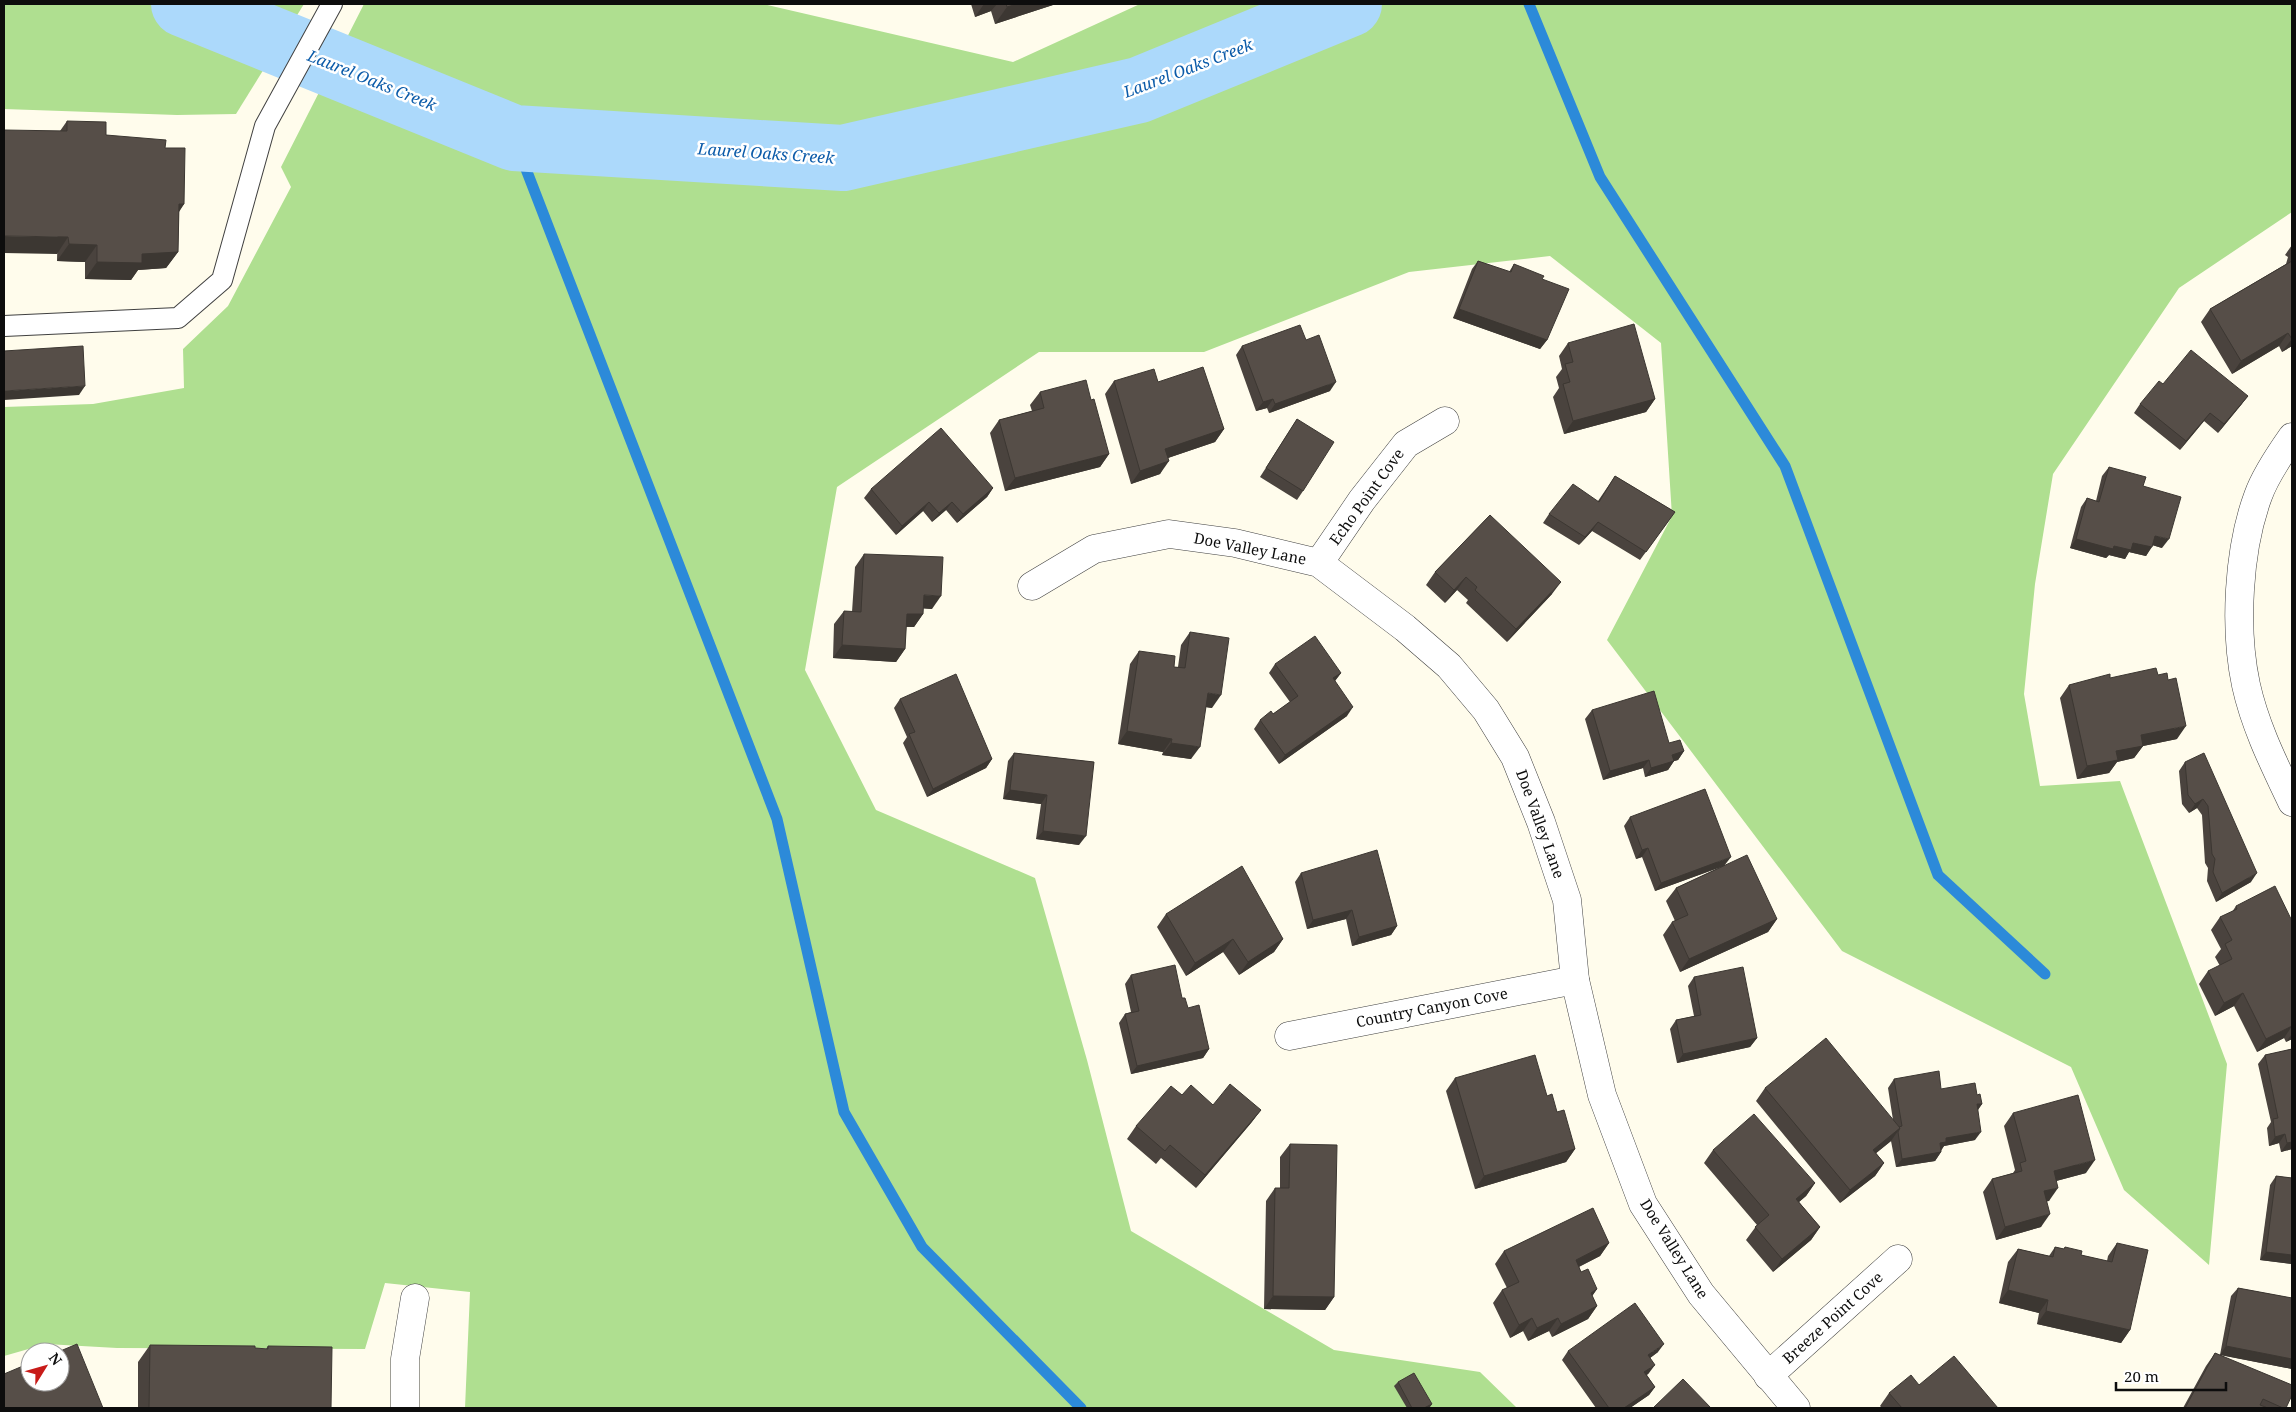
<svg xmlns="http://www.w3.org/2000/svg" width="2296" height="1412" font-family="'Noto Serif',serif">
	<rect width="100%" height="100%" fill="#fffcec"/>
	<g fill="#afdf90">
		<polygon points="4,4 304,4 236,114 177,115 4,109"/>
		<polygon points="364,4 763,4 1013,62 1140,4 2292,4 2292,212 2179,288 2053,474 2035,584 2024,694 2040,786 2120,781 2227,1064 2209,1265 2124,1190 2071,1067 1842,951 1607,640 1672,516 1661,343 1550,256 1409,272 1204,352 1039,352 837,487 805,670 876,810 1035,878 1087,1060 1131,1231 1334,1350 1480,1372 1517,1408 465,1408 470,1292 385,1283 365,1349 117,1348 46,1344 4,1356 4,407 93,404 184,388 183,349 228,306 291,187 281,167"/>
	</g>
	<g fill="none" stroke-linecap="round" stroke-linejoin="round">
		<g stroke="#2c8ad9" stroke-width="11">
			<polyline points="1529,4 1600,177 1785,466 1938,875 2045,974"/>
			<polyline points="514,138 777,819 844,1112 922,1247 1081,1408"/>
		</g>
		<polyline stroke="#acd9fb" stroke-width="66" points="184,4 514,138 843,158 1139,90 1349,4"/>
		<defs>
			<polyline id="service" points="4,326 178,318 222,280 265,126 332,4"/>
			<g id="minor">
				<path d="M2292 437C2280 454 2265 476 2258 496 2238 550 2234 629 2246 685 2255 726 2274 764 2292 802"/>
				<polyline points="1319,563 1362,500 1406,444 1445,421"/>
				<polyline points="1032,586 1094,549 1169,534 1235,543 1319,563 1405,628 1449,666 1486,710 1515,757 1541,822 1567,900 1575,980 1602,1095 1643,1204 1701,1294 1796,1408"/>
				<polyline points="1289,1036 1575,980"/>
				<polyline points="1768,1376 1898,1259"/>
				<polyline points="405,1408 405,1359 415,1298"/>
			</g>
		</defs>
		<use href="#service" stroke="#404040" stroke-width="22"/>
		<use href="#minor" stroke="#404040" stroke-width="29"/>
		<use href="#service" stroke="#fff" stroke-width="20"/>
		<use href="#minor" stroke="#fff" stroke-width="28"/>
	</g>
	<g fill="#4a433e">
		<polygon points="971,4 1056,4 995,24 991,11 975,17"/>
		<polygon points="67,121 106,135 165,148 184,204 179,212 178,252 166,268 138,270 131,280 85,279 85,262 57,261 60,131"/>
		<polygon points="2292,245 2292,346 2282,352 2279,346 2232,374 2201,322 2210,309 2286,264 2288,257 2285,255"/>
		<polygon points="1478,261 1509,272 1514,264 1542,279 1547,340 1540,349 1453,318 1472,269"/>
		<polygon points="1306,340 1330,391 1269,413 1267,408 1256,411 1236,355 1242,346"/>
		<polygon points="1568,343 1655,399 1646,412 1564,434 1553,397 1559,388 1556,377 1562,369 1559,356"/>
		<polygon points="1114,381 1158,382 1224,429 1215,442 1168,458 1160,474 1131,484 1105,394"/>
		<polygon points="2163,384 2248,396 2241,405 2218,433 2204,421 2180,450 2134,413 2140,404"/>
		<polygon points="1040,392 1109,454 1100,467 1005,491 990,433 999,420 1032,411 1030,405"/>
		<polygon points="1297,419 1303,491 1297,500 1260,477"/>
		<polygon points="2109,467 2143,486 2162,548 2152,545 2146,556 2129,552 2125,559 2109,555 2106,558 2070,548 2081,507 2087,498 2096,501 2102,476"/>
		<polygon points="1615,476 1675,512 1640,560 1592,531 1579,545 1543,523 1549,514 1598,501"/>
		<polygon points="993,488 987,497 957,523 946,510 932,522 923,511 896,535 864,498 871,489"/>
		<polygon points="1490,515 1552,594 1507,642 1466,603 1468,600 1457,590 1445,603 1426,585 1435,572"/>
		<polygon points="864,554 932,609 923,608 923,614 914,627 906,627 905,649 896,662 833,658 834,624 844,611 852,612 855,567"/>
		<polygon points="1190,632 1212,708 1206,707 1191,759 1162,755 1163,752 1118,744 1130,664 1139,651 1174,667 1178,667 1181,645"/>
		<polygon points="1275,664 1341,673 1335,681 1347,716 1279,764 1254,729 1260,720 1273,714 1290,702 1269,673"/>
		<polygon points="2158,675 2177,739 2143,746 2134,758 2117,762 2109,773 2077,779 2060,698 2069,685 2110,678"/>
		<polygon points="900,699 992,759 986,768 927,797 903,743 907,737 894,708"/>
		<polygon points="1592,710 1669,743 1684,751 1678,760 1674,761 1668,770 1645,777 1643,768 1603,780 1585,719"/>
		<polygon points="1014,753 1094,762 1079,845 1036,839 1041,804 1003,799 1008,761"/>
		<polygon points="2185,762 2251,882 2216,902 2207,881 2208,868 2205,863 2202,815 2197,808 2189,813 2182,804 2179,771"/>
		<polygon points="1630,817 1724,866 1777,919 1768,932 1680,972 1663,935 1672,922 1675,921 1666,901 1676,888 1723,866 1655,891 1642,857 1636,859 1624,826"/>
		<polygon points="1301,873 1397,926 1391,935 1352,946 1346,919 1307,929 1295,882"/>
		<polygon points="2236,906 2292,921 2292,1039 2286,1042 2284,1038 2257,1052 2234,1006 2215,1016 2199,984 2208,971 2220,966 2215,957 2221,949 2211,930 2220,917 2232,912"/>
		<polygon points="1166,914 1283,939 1274,952 1239,975 1223,952 1186,976 1157,927"/>
		<polygon points="1131,975 1182,998 1209,1049 1203,1058 1131,1074 1119,1023 1125,1014 1131,1012 1125,984"/>
		<polygon points="1694,977 1757,1038 1750,1047 1677,1063 1670,1029 1676,1020 1694,1016 1688,986"/>
		<polygon points="2292,1049 2292,1149 2281,1152 2279,1143 2269,1146 2267,1128 2271,1122 2258,1064 2265,1055"/>
		<polygon points="1455,1078 1547,1096 1557,1112 1575,1149 1566,1162 1475,1189 1446,1091"/>
		<polygon points="1894,1079 1941,1089 1977,1095 1982,1104 1978,1110 1975,1140 1944,1146 1941,1151 1941,1152 1935,1161 1896,1167 1891,1141 1876,1153 1884,1163 1875,1176 1840,1203 1756,1101 1765,1088 1893,1120 1888,1088"/>
		<polygon points="1182,1095 1213,1105 1261,1110 1251,1123 1196,1188 1161,1158 1156,1164 1127,1139 1136,1126"/>
		<polygon points="2013,1113 2086,1173 2056,1181 2049,1201 2047,1201 2041,1227 1996,1240 1983,1192 1992,1179 2013,1173 2015,1170 2004,1126"/>
		<polygon points="1290,1144 1334,1297 1325,1310 1264,1309 1266,1201 1275,1188 1280,1188 1280,1157"/>
		<polygon points="1713,1150 1815,1183 1806,1196 1799,1202 1820,1227 1811,1240 1773,1272 1746,1240 1757,1225 1704,1163"/>
		<polygon points="2276,1176 2292,1178 2292,1264 2260,1260 2270,1185"/>
		<polygon points="1609,1243 1600,1256 1579,1267 1581,1272 1597,1289 1592,1296 1597,1306 1588,1319 1552,1337 1549,1331 1528,1341 1523,1331 1510,1338 1493,1303 1502,1290 1507,1288 1495,1264 1504,1251"/>
		<polygon points="2117,1243 2130,1330 2121,1343 2037,1324 2039,1313 1999,1303 2008,1262 2018,1249 2049,1256 2055,1247 2064,1249 2065,1247 2081,1255 2107,1261 2108,1256"/>
		<polygon points="2238,1288 2292,1298 2292,1369 2221,1355 2286,1408 2183,1408 2206,1366 2215,1353 2220,1355 2231,1296"/>
		<polygon points="150,1345 266,1349 268,1346 331,1408 138,1408 138,1362"/>
		<polygon points="1568,1351 1658,1352 1650,1358 1649,1373 1647,1375 1655,1387 1649,1395 1630,1408 1596,1408 1562,1360"/>
		<polygon points="1398,1382 1432,1404 1429,1408 1407,1408 1394,1386"/>
		<polygon points="1919,1385 1998,1408 1882,1408 1880,1406 1889,1393"/>
	</g>
	<g fill="#3c3732">
		<polygon points="984,4 997,4 991,11 975,17"/>
		<polygon points="1017,4 1056,4 995,24 1007,7"/>
		<polygon points="179,204 184,204 172,221"/>
		<polygon points="4,236 68,237 57,254 4,253"/>
		<polygon points="69,244 97,245 85,262 57,261"/>
		<polygon points="178,252 166,268 138,270 131,280 85,279 97,262 142,254"/>
		<polygon points="1459,309 1547,340 1540,349 1453,318"/>
		<polygon points="2288,333 2279,346 2232,374 2241,361"/>
		<polygon points="2292,338 2292,346 2282,352 2292,339"/>
		<polygon points="1336,382 1330,391 1269,413 1275,404"/>
		<polygon points="85,386 79,395 4,400 4,391"/>
		<polygon points="2248,396 2241,405 2218,433 2224,424"/>
		<polygon points="1273,399 1267,408 1256,411 1263,402"/>
		<polygon points="1655,399 1646,412 1564,434 1573,421"/>
		<polygon points="2210,413 2204,421 2180,450 2186,441"/>
		<polygon points="1224,429 1215,442 1156,462 1165,449"/>
		<polygon points="1109,454 1100,467 1005,491 1015,478"/>
		<polygon points="1169,461 1160,474 1131,484 1140,471"/>
		<polygon points="993,488 987,497 957,523 963,514"/>
		<polygon points="929,502 923,511 896,535 902,526"/>
		<polygon points="952,502 946,510 932,522 939,513"/>
		<polygon points="1598,522 1592,531 1579,545 1585,537"/>
		<polygon points="2155,536 2169,539 2162,548 2149,544"/>
		<polygon points="2076,539 2114,546 2133,543 2152,547 2146,556 2129,552 2125,559 2109,555 2106,558 2070,548"/>
		<polygon points="1466,577 1457,590 1445,603 1454,590"/>
		<polygon points="1561,582 1552,594 1507,642 1516,629"/>
		<polygon points="924,595 941,596 932,609 915,608"/>
		<polygon points="907,614 923,614 914,627 898,626"/>
		<polygon points="842,645 905,649 896,662 833,658"/>
		<polygon points="1341,673 1334,682 1333,678"/>
		<polygon points="1208,693 1221,695 1212,708 1198,706"/>
		<polygon points="1353,707 1347,716 1279,764 1285,755"/>
		<polygon points="2186,726 2177,739 2143,746 2134,758 2117,762 2109,773 2077,779 2087,766 2116,751 2141,735"/>
		<polygon points="1127,731 1172,739 1163,752 1118,744"/>
		<polygon points="1171,743 1200,747 1191,759 1162,755"/>
		<polygon points="1684,751 1678,760 1667,763 1674,761 1668,770 1645,777 1651,768 1672,755"/>
		<polygon points="992,759 986,768 927,797 933,789"/>
		<polygon points="1649,760 1643,768 1603,780 1610,771"/>
		<polygon points="1010,790 1047,795 1041,804 1003,799"/>
		<polygon points="2203,799 2197,808 2189,813 2195,804"/>
		<polygon points="1043,831 1086,836 1079,845 1036,839"/>
		<polygon points="1648,848 1642,857 1636,859 1642,850"/>
		<polygon points="1731,857 1724,866 1655,891 1661,883"/>
		<polygon points="2257,873 2251,882 2216,902 2222,893"/>
		<polygon points="1352,910 1346,919 1307,929 1313,920"/>
		<polygon points="1777,919 1768,932 1680,972 1689,959"/>
		<polygon points="1397,926 1391,935 1352,946 1359,937"/>
		<polygon points="1233,939 1223,952 1186,976 1195,963"/>
		<polygon points="1283,939 1274,952 1239,975 1248,962"/>
		<polygon points="2243,993 2234,1006 2215,1016 2224,1003"/>
		<polygon points="2292,1026 2284,1038 2257,1052 2266,1039"/>
		<polygon points="2292,1034 2292,1039 2286,1042"/>
		<polygon points="1757,1038 1750,1047 1677,1063 1683,1054"/>
		<polygon points="1209,1049 1203,1058 1131,1074 1137,1066"/>
		<polygon points="1977,1104 1982,1104 1976,1112"/>
		<polygon points="1261,1110 1251,1123 1196,1188 1205,1175"/>
		<polygon points="1900,1128 1891,1141 1864,1163 1873,1150"/>
		<polygon points="1981,1132 1975,1140 1944,1146 1940,1151 1940,1143 1946,1138"/>
		<polygon points="2285,1134 2279,1143 2269,1146 2275,1137"/>
		<polygon points="2292,1142 2292,1149 2281,1152 2287,1143"/>
		<polygon points="1575,1149 1566,1162 1475,1189 1484,1176"/>
		<polygon points="1941,1152 1935,1161 1896,1167 1902,1159"/>
		<polygon points="2095,1160 2086,1173 2045,1184 2054,1171"/>
		<polygon points="1884,1163 1875,1176 1840,1203 1850,1190"/>
		<polygon points="1815,1183 1806,1196 1787,1212 1796,1199"/>
		<polygon points="2058,1188 2049,1201 2035,1204 2044,1191"/>
		<polygon points="2050,1214 2041,1227 1996,1240 2005,1227"/>
		<polygon points="1820,1227 1811,1240 1773,1272 1782,1259"/>
		<polygon points="1609,1243 1600,1256 1566,1273 1576,1260"/>
		<polygon points="2266,1252 2292,1255 2292,1264 2260,1260"/>
		<polygon points="1597,1289 1588,1302 1591,1293"/>
		<polygon points="2008,1290 2048,1300 2039,1313 1999,1303"/>
		<polygon points="1273,1296 1334,1297 1325,1310 1264,1309"/>
		<polygon points="1597,1306 1588,1319 1552,1337 1561,1324"/>
		<polygon points="2046,1311 2130,1330 2121,1343 2037,1324"/>
		<polygon points="1532,1318 1523,1331 1510,1338 1519,1325"/>
		<polygon points="1558,1318 1549,1331 1528,1341 1537,1328"/>
		<polygon points="1664,1344 1658,1352 1642,1364 1648,1355"/>
		<polygon points="2226,1346 2292,1359 2292,1369 2220,1355"/>
		<polygon points="1655,1365 1649,1373 1638,1381 1644,1372"/>
		<polygon points="1655,1387 1649,1395 1630,1408 1624,1408"/>
		<polygon points="1432,1404 1429,1408 1424,1408"/>
	</g>
	<g fill="#564e48" stroke="#3c3732">
		<polygon points="1006,4 1017,4 1007,7"/>
		<polygon points="67,121 106,122 106,135 166,140 165,148 185,148 184,204 179,204 178,252 142,254 142,263 97,262 97,245 69,244 68,237 4,236 4,130 67,131"/>
		<polygon points="1478,261 1511,272 1514,264 1544,276 1542,279 1569,289 1547,340 1459,309"/>
		<polygon points="2292,261 2292,339 2288,333 2241,361 2210,309"/>
		<polygon points="1634,324 1655,399 1573,421 1563,384 1570,382 1565,364 1573,362 1568,343"/>
		<polygon points="1300,325 1306,340 1319,335 1336,382 1275,404 1273,399 1263,402 1242,346"/>
		<polygon points="83,346 85,386 4,391 4,351"/>
		<polygon points="2191,350 2248,396 2224,424 2210,413 2186,441 2140,404 2159,381 2163,384"/>
		<polygon points="1203,367 1224,429 1165,449 1169,461 1140,471 1114,381 1154,369 1158,382"/>
		<polygon points="1086,380 1091,400 1094,399 1109,454 1015,478 999,420 1044,408 1040,392"/>
		<polygon points="1297,419 1334,442 1303,491 1266,468"/>
		<polygon points="941,428 993,488 963,514 952,502 939,513 929,502 902,526 871,489"/>
		<polygon points="2109,467 2146,477 2143,486 2181,497 2169,539 2155,536 2152,547 2133,543 2131,550 2114,546 2113,549 2076,539 2087,498 2099,502"/>
		<polygon points="1615,476 1675,512 1646,552 1598,522 1585,537 1549,514 1573,484 1599,502"/>
		<polygon points="1490,515 1561,582 1516,629 1475,590 1477,587 1466,577 1454,590 1435,572"/>
		<polygon points="864,554 943,557 941,596 924,595 923,614 907,614 905,649 842,645 844,611 861,612"/>
		<polygon points="1190,632 1229,638 1221,695 1208,693 1200,747 1171,743 1172,739 1127,731 1139,651 1175,656 1174,667 1185,668"/>
		<polygon points="1315,636 1341,673 1333,678 1353,707 1285,755 1260,720 1271,711 1273,714 1298,696 1275,664"/>
		<polygon points="2156,668 2158,675 2167,673 2168,680 2176,678 2186,726 2141,735 2143,746 2116,751 2118,760 2087,766 2069,685 2110,674 2110,678"/>
		<polygon points="956,674 992,759 933,789 909,734 915,732 900,699"/>
		<polygon points="1654,691 1669,743 1680,740 1684,751 1672,755 1674,761 1651,768 1649,760 1610,771 1592,710"/>
		<polygon points="1014,753 1094,762 1086,836 1043,831 1047,795 1010,790"/>
		<polygon points="2204,753 2257,873 2222,893 2213,872 2215,859 2212,854 2208,806 2203,799 2195,804 2188,795 2185,762"/>
		<polygon points="1705,789 1731,857 1661,883 1648,848 1642,850 1630,817"/>
		<polygon points="1377,850 1397,926 1359,937 1352,910 1313,920 1301,873"/>
		<polygon points="1747,855 1777,919 1689,959 1672,922 1688,915 1676,888"/>
		<polygon points="1242,866 1283,939 1248,962 1233,939 1195,963 1166,914"/>
		<polygon points="2275,886 2292,921 2292,1026 2266,1039 2243,993 2224,1003 2208,971 2232,959 2225,944 2232,940 2220,917 2237,909 2236,906"/>
		<polygon points="1175,965 1182,998 1185,998 1188,1008 1199,1005 1209,1049 1137,1066 1125,1014 1139,1011 1131,975"/>
		<polygon points="1743,967 1757,1038 1683,1054 1676,1020 1701,1015 1694,977"/>
		<polygon points="1826,1038 1900,1128 1873,1150 1884,1163 1850,1190 1765,1088"/>
		<polygon points="2292,1049 2292,1142 2287,1143 2285,1134 2275,1137 2273,1119 2278,1118 2265,1055"/>
		<polygon points="1535,1055 1547,1096 1552,1094 1557,1112 1564,1110 1575,1149 1484,1176 1455,1078"/>
		<polygon points="1939,1071 1941,1089 1975,1083 1977,1095 1980,1094 1982,1104 1977,1104 1981,1132 1946,1138 1946,1142 1940,1143 1941,1152 1902,1159 1898,1132 1900,1128 1899,1127 1902,1126 1894,1079"/>
		<polygon points="1230,1084 1261,1110 1205,1175 1170,1145 1165,1151 1136,1126 1171,1086 1182,1095 1191,1085 1213,1105"/>
		<polygon points="2078,1095 2095,1160 2054,1171 2058,1188 2044,1191 2050,1214 2005,1227 1992,1179 2022,1171 2020,1163 2026,1161 2013,1113"/>
		<polygon points="1754,1114 1815,1183 1796,1199 1820,1227 1782,1259 1755,1227 1769,1215 1713,1150"/>
		<polygon points="1290,1144 1337,1145 1334,1297 1273,1296 1275,1188 1289,1188"/>
		<polygon points="2276,1176 2292,1178 2292,1255 2266,1252"/>
		<polygon points="1593,1208 1609,1243 1576,1260 1581,1272 1588,1269 1597,1289 1591,1293 1597,1306 1561,1324 1558,1318 1537,1328 1532,1318 1519,1325 1502,1290 1519,1282 1504,1251"/>
		<polygon points="2117,1243 2148,1250 2130,1330 2046,1311 2048,1300 2008,1290 2018,1249 2053,1257 2055,1247 2064,1249 2065,1247 2082,1251 2081,1255 2112,1262"/>
		<polygon points="2238,1288 2292,1298 2292,1359 2226,1346"/>
		<polygon points="1635,1303 1664,1344 1648,1355 1655,1365 1644,1372 1655,1387 1624,1408 1609,1408 1568,1351"/>
		<polygon points="77,1344 103,1408 4,1408 4,1374 30,1363 30,1382 60,1382 60,1352 58,1352"/>
		<polygon points="150,1345 255,1346 255,1348 268,1349 268,1346 332,1347 331,1408 149,1408"/>
		<polygon points="2215,1353 2292,1385 2292,1395 2286,1408 2283,1408 2263,1399 2260,1405 2268,1408 2185,1408"/>
		<polygon points="1954,1356 1998,1408 1902,1408 1889,1393 1911,1375 1919,1385"/>
		<polygon points="1414,1373 1432,1404 1424,1408 1412,1408 1398,1382"/>
		<polygon points="1683,1379 1711,1408 1653,1408"/>
	</g>
	<g text-anchor="middle" stroke-width="5" stroke-linejoin="round" paint-order="stroke">
		<g font-size="15" fill="#0d0d0d" stroke="#fff">
			<text transform="translate(1367 497) rotate(-54)" y="5">Echo Point Cove</text>
			<text transform="translate(1250 549) rotate(11)" y="5">Doe Valley Lane</text>
			<text transform="translate(1540 824) rotate(70)" y="5">Doe Valley Lane</text>
			<text transform="translate(1432 1008) rotate(-11)" y="5">Country Canyon Cove</text>
			<text transform="translate(1674 1249) rotate(58)" y="5">Doe Valley Lane</text>
			<text transform="translate(1833 1318) rotate(-42)" y="5">Breeze Point Cove</text>
		</g>
		<g font-size="16" font-style="italic" fill="#0b5ba9" stroke="#fff">
			<text transform="translate(1188 68) rotate(-21)" y="6">Laurel Oaks Creek</text>
			<text transform="translate(372 80) rotate(22)" y="6">Laurel Oaks Creek</text>
			<text transform="translate(766 153) rotate(4)" y="6">Laurel Oaks Creek</text>
		</g>
	</g>
	<rect width="2296" height="1412" fill="none" stroke="#0d0d0d" stroke-width="10"/>
	<g transform="translate(45 1367) rotate(53)"><circle r="24" fill="#ffffff" stroke="#9e9e9e"/>
	<path d="M0-4L9 19L0 12L-9 19Z" fill="#c81b19"/>
	<text y="-8" font-size="14" font-weight="bold" text-anchor="middle" fill="#0d0d0d">N</text>
	</g>
	<path d="M2116 1382v8h110v-8" fill="none" stroke="#0d0d0d" stroke-width="2.5"/>
	<text x="2124" y="1382" font-size="15" fill="#0d0d0d" stroke="#ffffff" stroke-width="4" paint-order="stroke">20 m</text>
</svg>
